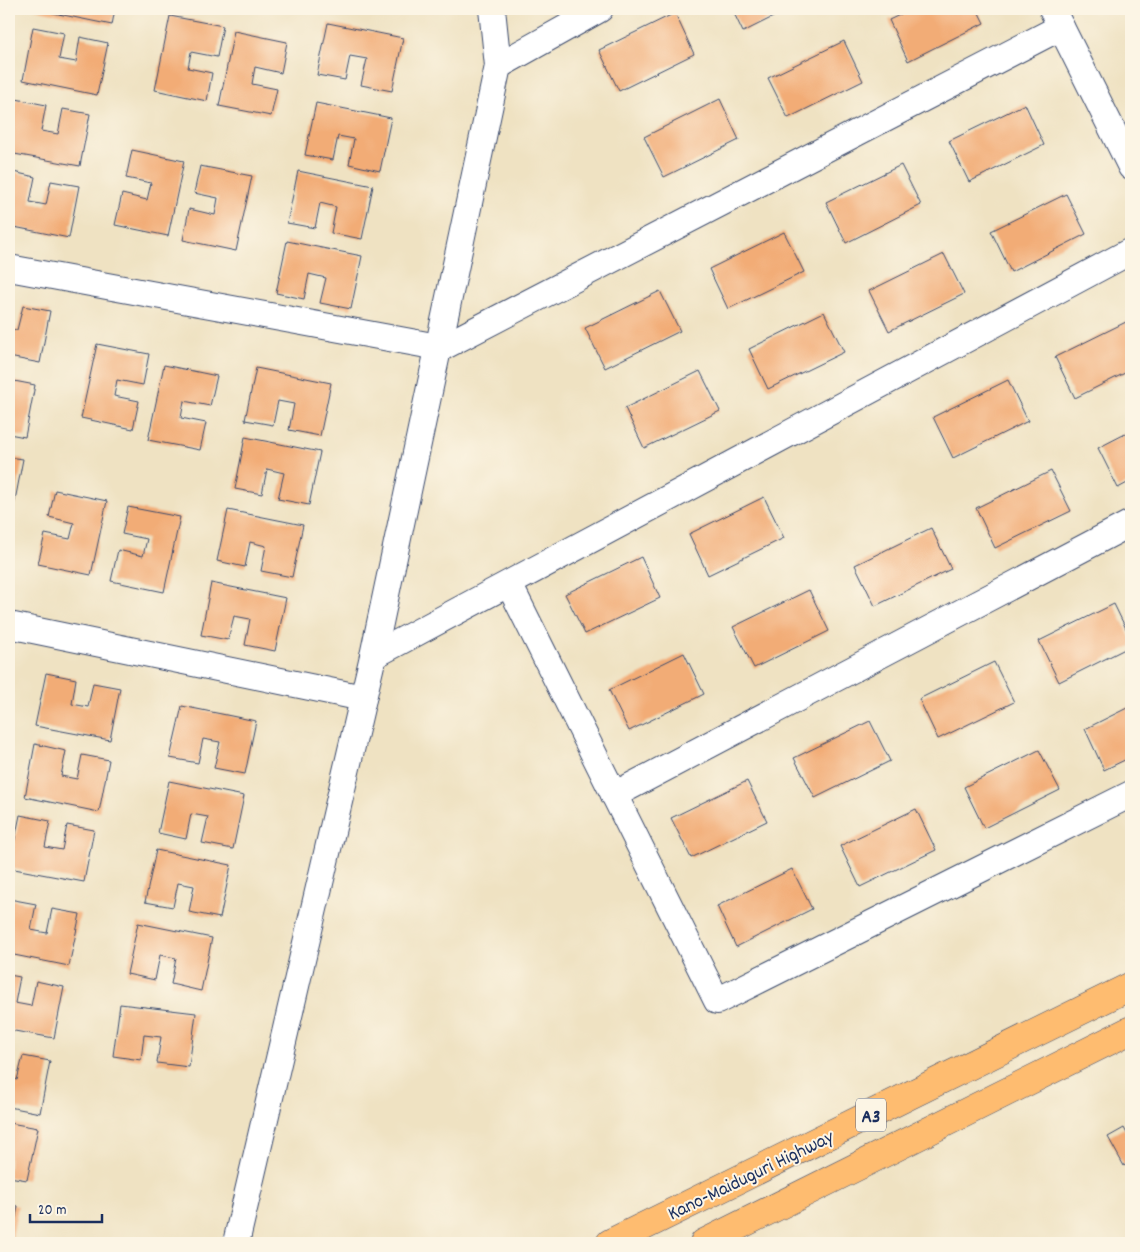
<svg xmlns="http://www.w3.org/2000/svg" width="1140" height="1252" font-family="Dekko,sans-serif">
	<rect width="100%" height="100%" fill="#fcf5e5"/>
	<filter id="ink" filterUnits="userSpaceOnUse"><feTurbulence type="fractalNoise" baseFrequency=".02" numOctaves="2"/><feDisplacementMap in="SourceGraphic" scale="10" xChannelSelector="R" yChannelSelector="G"/><feConvolveMatrix kernelMatrix="1 2 1 2 8 2 1 2 1" color-interpolation-filters="sRGB"/></filter>
	<filter id="wash" filterUnits="userSpaceOnUse"><feTurbulence type="fractalNoise" baseFrequency=".0096" numOctaves="4" result="noise"/><feDisplacementMap in="SourceGraphic" scale="20" xChannelSelector="R" yChannelSelector="G"/><feGaussianBlur stdDeviation="1.12" result="paint"/><feColorMatrix in="noise" values="0 0 0 0 0 0 0 0 0 0 0 0 0 0 0 0 0 1.4 0 .05"/><feComposite in="paint" operator="in"/></filter>
	<g filter="url(#wash)">
		<rect width="100%" height="100%" fill="#efe2c2"/>
		<g id="blocks">
			<g fill="#f2ac76">
				<polygon points="34,9 115,9 112,25"/>
				<polygon points="732,9 789,9 743,32"/>
				<polygon points="912,9 977,9 984,23 908,61 889,20"/>
				<polygon points="675,13 694,54 619,91 599,50"/>
				<polygon points="170,16 223,26 217,57 191,52 188,68 212,73 207,101 155,90"/>
				<polygon points="328,23 403,38 392,91 361,85 367,59 350,56 345,80 317,75"/>
				<polygon points="33,27 64,33 59,59 76,62 80,37 108,43 97,95 23,80"/>
				<polygon points="234,31 287,42 281,73 255,67 252,84 277,89 271,116 219,106"/>
				<polygon points="844,41 863,81 788,118 768,78"/>
				<polygon points="16,99 46,105 41,131 58,134 63,109 90,114 80,166 9,153 9,135"/>
				<polygon points="720,99 739,140 664,177 644,137"/>
				<polygon points="316,103 391,118 380,171 349,164 354,139 338,136 333,160 305,155"/>
				<polygon points="1025,104 1044,145 969,182 949,141"/>
				<polygon points="132,150 184,161 168,236 115,225 122,194 147,200 151,183 126,178"/>
				<polygon points="901,165 921,205 846,243 826,202"/>
				<polygon points="200,166 252,176 236,251 183,240 189,209 215,215 218,198 194,193"/>
				<polygon points="9,171 35,177 30,202 46,205 51,181 79,186 69,238 9,226"/>
				<polygon points="298,171 373,186 362,239 331,233 336,207 320,203 315,228 287,223"/>
				<polygon points="1066,194 1086,234 1011,272 991,231"/>
				<polygon points="784,232 804,272 728,309 709,269"/>
				<polygon points="287,241 362,256 351,309 320,303 326,278 309,274 304,299 276,293"/>
				<polygon points="944,254 964,294 889,331 869,291"/>
				<polygon points="660,291 680,331 605,368 585,328"/>
				<polygon points="23,306 50,311 40,363 9,357 9,329 17,330"/>
				<polygon points="824,312 844,352 768,389 749,349"/>
				<polygon points="1130,320 1131,370 1075,398 1055,357"/>
				<polygon points="97,344 149,354 143,385 117,380 114,396 139,401 133,429 81,418"/>
				<polygon points="164,365 217,376 210,406 184,401 181,418 206,423 200,450 148,440"/>
				<polygon points="256,368 331,383 320,436 289,430 294,404 278,401 273,425 245,420"/>
				<polygon points="700,371 720,411 644,448 625,408"/>
				<polygon points="9,380 35,385 25,437 9,434"/>
				<polygon points="1008,380 1028,421 953,458 933,417"/>
				<polygon points="1131,431 1131,481 1118,488 1098,448"/>
				<polygon points="245,437 320,452 309,505 278,499 284,473 267,469 262,494 235,489"/>
				<polygon points="9,457 23,459 13,511 9,510"/>
				<polygon points="1051,471 1071,511 995,548 976,508"/>
				<polygon points="55,490 107,501 91,575 38,564 45,534 70,539 74,523 49,517"/>
				<polygon points="764,497 784,538 708,575 689,534"/>
				<polygon points="128,507 180,517 164,592 111,581 118,550 143,556 147,539 122,534"/>
				<polygon points="228,510 303,525 292,577 261,571 266,546 250,542 245,567 217,561"/>
				<polygon points="931,528 951,569 875,606 855,565"/>
				<polygon points="641,557 660,598 585,634 565,594"/>
				<polygon points="211,583 286,598 275,651 245,645 250,619 234,616 228,640 201,635"/>
				<polygon points="809,590 829,631 754,668 733,627"/>
				<polygon points="1114,604 1131,639 1131,646 1059,682 1039,641"/>
				<polygon points="684,653 704,694 629,731 609,690"/>
				<polygon points="994,662 1014,702 938,739 919,699"/>
				<polygon points="46,673 76,679 72,704 88,707 93,683 120,688 110,740 35,726"/>
				<polygon points="182,706 256,721 245,774 214,768 220,742 203,739 198,763 170,758"/>
				<polygon points="1131,706 1131,757 1104,770 1085,729"/>
				<polygon points="870,721 890,761 815,798 794,758"/>
				<polygon points="35,744 66,751 61,776 77,779 82,755 109,760 99,812 25,797"/>
				<polygon points="1039,750 1060,790 984,828 964,787"/>
				<polygon points="169,781 244,796 233,849 202,843 208,817 191,814 186,839 158,833"/>
				<polygon points="747,781 767,821 691,858 671,818"/>
				<polygon points="916,809 936,850 860,887 840,846"/>
				<polygon points="20,815 50,821 45,847 62,850 67,825 94,830 84,882 9,868"/>
				<polygon points="156,850 231,865 220,918 189,912 194,886 178,883 173,907 145,902"/>
				<polygon points="792,869 812,909 736,947 717,906"/>
				<polygon points="9,899 36,904 31,930 47,933 52,909 80,914 69,966 9,954"/>
				<polygon points="138,923 212,938 201,991 171,984 176,958 160,955 155,980 127,974"/>
				<polygon points="9,975 20,977 15,1003 31,1006 36,981 64,987 54,1038 9,1030"/>
				<polygon points="120,1004 196,1013 189,1067 157,1063 161,1037 144,1035 141,1060 113,1056"/>
				<polygon points="23,1056 50,1061 40,1113 9,1107 9,1078 17,1080"/>
				<polygon points="10,1123 38,1128 27,1180 9,1177"/>
				<polygon points="1124,1128 1131,1141 1131,1161 1124,1166 1108,1137"/>
				<polygon points="9,1204 18,1206 11,1243 9,1243"/>
			</g>
		</g>
	</g>
	<g filter="url(#ink)">
		<use href="#blocks" fill-opacity="0" stroke="#3b4a6d" stroke-width="1"/>
		<g fill="none" stroke-linecap="round" stroke-linejoin="round">
			<defs>
				<g id="minor">
					<polyline points="1052,9 1131,167"/>
					<polyline points="498,66 600,9"/>
					<polyline points="9,268 438,347"/>
					<polyline points="437,350 1061,27"/>
					<polyline points="509,584 717,1001 1131,794"/>
					<polyline points="9,625 363,698"/>
					<polyline points="373,656 1131,251"/>
					<polyline points="614,795 1131,523"/>
					<polyline points="236,1243 373,656 498,66 492,9"/>
				</g>
				<g id="highway">
					<polyline points="610,1243 1131,986"/>
					<polyline points="704,1243 1131,1030"/>
				</g>
			</defs>
			<use href="#minor" stroke="#3b4a6d" stroke-width="28"/>
			<use href="#highway" stroke="#3b4a6d" stroke-width="29"/>
			<use href="#minor" stroke="#fff" stroke-width="26"/>
			<use href="#highway" stroke="#febc70" stroke-width="28"/>
		</g>
	</g>
	<g text-anchor="middle" stroke-width="4" stroke-linejoin="round" paint-order="stroke">
		<rect fill="#fcf5e5" stroke="#5e6a86" stroke-width="1" x="856" y="1098.5" width="30" height="33" rx="4"/>
		<g font-size="19" font-weight="bold" fill="#1b2f5e">
			<text x="871" y="1122">A3</text>
		</g>
		<g font-size="20" fill="#1b2f5e" stroke="#fcf5e5">
			<text transform="translate(750 1174) rotate(-26)" y="7">Kano-Maiduguri Highway</text>
		</g>
	</g>
	<rect width="1140" height="1252" fill="none" stroke="#fcf5e5" stroke-width="30"/>
	<path d="M30 1214v8h72v-8" fill="none" stroke="#1b2f5e" stroke-width="2.5"/>
	<text x="38" y="1214" font-size="15" fill="#1b2f5e" stroke="#fcf5e5" stroke-width="4" paint-order="stroke">20 m</text>
</svg>
